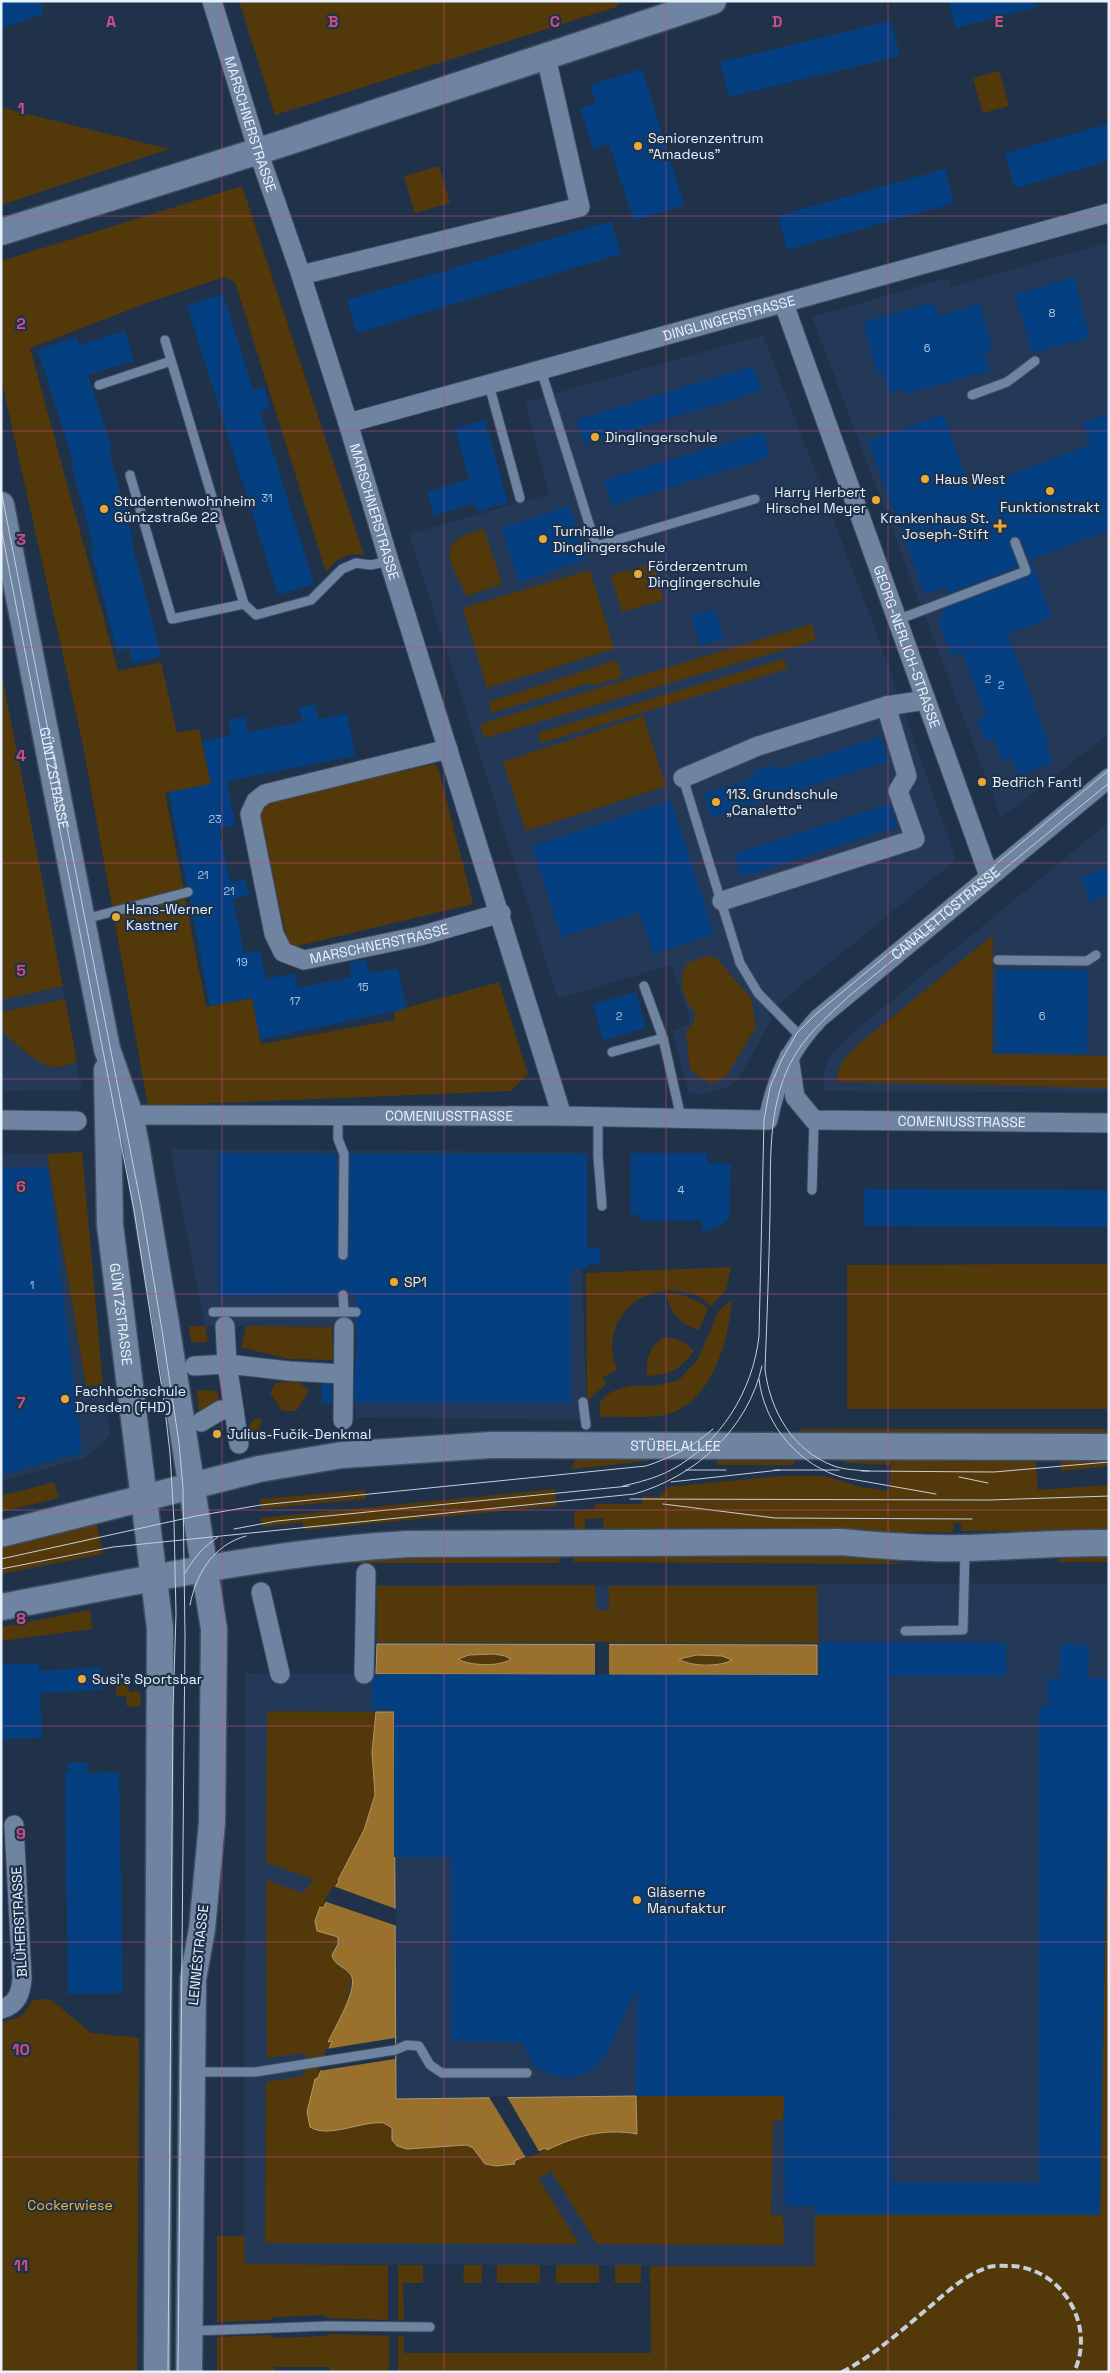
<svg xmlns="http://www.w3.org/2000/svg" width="1110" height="2373" font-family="'Space Grotesk',sans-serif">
	<rect width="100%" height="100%" fill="#1f3249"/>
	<g fill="#233957">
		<polygon points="1109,242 1109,734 1001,818 812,317 948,278 950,287"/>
		<polygon points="763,335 874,626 956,860 773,1009 768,1015 772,1019 739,1078 729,1086 706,1094 689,1093 672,1031 689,1024 690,1017 671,965 558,999 409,534 549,494 525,402"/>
		<polygon points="1,671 19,762 82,1090 1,1091"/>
		<polygon points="1109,822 1109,1093 823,1091 824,1070 831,1054 851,1034"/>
		<polygon points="170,1149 578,1152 587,1420 356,1417 356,1327 205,1326"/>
		<polygon points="1,1153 47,1154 86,1385 103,1385 110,1436 85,1458 1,1481"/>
		<polygon points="1109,1584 1109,1733 1100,2215 816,2215 815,2266 244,2264 245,1673 374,1674 375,1585"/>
	</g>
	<g fill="#533909">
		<polygon points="239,1 620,1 616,7 275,115"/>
		<polygon points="999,71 1009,106 983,113 973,78"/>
		<polygon points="3,108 169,149 1,205"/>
		<polygon points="439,166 450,203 415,213 404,176"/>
		<path d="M242 186 364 555C346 553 337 558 326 572L235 282 224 277 144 304 30 348 118 671 161 662 177 733 199 729 211 784 165 793 206 1007 252 998 261 1044 395 1020 394 1011 499 982 528 1074 511 1091 148 1106 83 745 1 378V261Z"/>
		<path d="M484 529 502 584 467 596C449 560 433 541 484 529Z"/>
		<polygon points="653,563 664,600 622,612 611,575"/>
		<polygon points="590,570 614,649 487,688 463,608"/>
		<polygon points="812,624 816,640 484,738 480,724"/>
		<polygon points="784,659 787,669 541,743 538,733"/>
		<polygon points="617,660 622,677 592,686 590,683 492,713 489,702"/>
		<polygon points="1,671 63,986 1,1000"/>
		<polygon points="643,716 666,786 526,831 503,762"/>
		<polygon points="435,764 439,771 473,904 289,948 258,812 265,801"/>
		<path d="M993 935 992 1054 1109 1056V1088L837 1082C837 1065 847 1055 859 1044Z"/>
		<polygon points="707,956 716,958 751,998 756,1027 727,1075 711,1084 690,1070 686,1033 695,1019 695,1011 688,1004 682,987 682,973 687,963"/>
		<path d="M65 999 77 1061C71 1063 64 1067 58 1067 41 1070 13 1041 1 1030V1012Z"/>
		<polygon points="82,1152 103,1385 86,1386 47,1154"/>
		<polygon points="1109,1264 1109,1409 847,1409 847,1265"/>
		<path d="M731 1267 726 1290 711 1306C707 1302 701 1297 696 1295 656 1280 613 1303 612 1347 612 1354 615 1363 617 1370L603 1377 606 1384 587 1401 586 1273Z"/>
		<path d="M666 1293C682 1293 696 1300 708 1308L699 1330C677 1322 672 1315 666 1293Z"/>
		<path d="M732 1300C729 1340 712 1402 668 1414 652 1419 618 1416 600 1417V1402L611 1392 629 1386H652L678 1381 698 1359 719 1310Z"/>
		<polygon points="189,1326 205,1326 208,1342 191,1342"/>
		<polygon points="246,1326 332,1327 333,1360 288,1359 241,1347"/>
		<path d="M663 1338C677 1337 683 1341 694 1351 679 1370 672 1374 647 1376 646 1358 648 1349 663 1338Z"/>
		<polygon points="299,1382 309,1391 296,1411 282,1411 270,1393 275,1383"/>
		<polygon points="197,1390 217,1391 219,1404 199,1413"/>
		<polygon points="255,1418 263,1419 259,1427 262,1438 243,1443 243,1434"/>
		<polygon points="801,1429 1109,1429 1109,1435 801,1434"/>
		<rect x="717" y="1455" width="77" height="10"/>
		<polygon points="577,1456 647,1456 647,1461 571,1469"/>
		<polygon points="827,1456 1032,1457 1036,1463 1038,1490 1109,1485 1109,1532 961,1531 961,1523 954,1523 953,1532 604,1533 603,1518 585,1519 585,1533 575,1533 574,1511 595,1509 595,1504 642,1504 642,1496 658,1497 669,1487 780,1476 824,1476 860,1487 889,1491 891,1465 848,1463"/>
		<polygon points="1060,1456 1109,1457 1109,1466 1061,1471"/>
		<polygon points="54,1482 59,1498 1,1512 1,1496"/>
		<polygon points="555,1489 557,1506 544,1507 304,1530 302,1522 263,1527 261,1518"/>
		<polygon points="365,1490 366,1499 261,1509 260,1499"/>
		<polygon points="96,1520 103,1554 1,1574 1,1545"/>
		<polygon points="767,1553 858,1555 906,1564 574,1562 574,1555"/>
		<polygon points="1105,1554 1109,1562 1056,1562 1068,1555"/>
		<polygon points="394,1556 559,1556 559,1563 346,1563 329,1560"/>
		<polygon points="595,1585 596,1610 609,1610 609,1586 817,1586 818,1643 377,1642 377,1586"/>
		<polygon points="90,1610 92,1629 1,1641 1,1627"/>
		<path d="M494 1654 511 1659C500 1667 469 1666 458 1659L469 1655Z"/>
		<path d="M690 1655H714L732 1660C721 1667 690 1667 679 1659Z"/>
		<polygon points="128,1681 129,1692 140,1691 141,1706 127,1707 126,1696 116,1696 116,1682"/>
		<path d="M267 1711 376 1712 372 1752 375 1795 364 1830 338 1879 340 1881 322 1908H321L339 1940 333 1950 336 1964 347 1971 352 1979 347 2003 378 2122C394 2124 390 2131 394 2144L467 2145 473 2148 481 2160 515 2164 513 2161 580 2136 600 2132 637 2134 636 2096H784L783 2120 773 2121 771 2215H783L784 2245 597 2244 551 2171 539 2179 579 2244 265 2243 266 2082 304 2076 306 2053 267 2058 266 1880 303 1893 314 1880 266 1862Z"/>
		<polygon points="1109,1733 1109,2372 398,2371 398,2336 404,2336 404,2353 651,2353 650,2266 815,2266 815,2215 1100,2215"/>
		<path d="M50 1999 91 2033 139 2038 137 2372H1V2021C18 2021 25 2015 32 2000Z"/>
		<polygon points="217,2236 244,2236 245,2264 388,2265 388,2320 328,2318 324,2315 274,2317 270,2320 217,2322"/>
		<polygon points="398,2265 423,2265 423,2283 403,2283 404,2320 398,2321"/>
		<polygon points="464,2265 482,2265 482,2283 463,2283"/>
		<rect x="497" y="2265" width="43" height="18"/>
		<rect x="556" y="2265" width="43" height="18"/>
		<rect x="615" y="2265" width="26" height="18"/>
		<polygon points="329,2334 389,2336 389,2371 330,2371 330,2367 275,2367 274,2372 217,2371 217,2337 271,2335 275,2338 325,2336"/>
	</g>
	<g fill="#99702c" stroke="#b1976b" fill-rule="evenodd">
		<path d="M377 1644 817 1645V1675L376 1674ZM494 1654 505 1656 511 1659C500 1667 470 1666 458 1659L469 1655ZM697 1655 722 1656 732 1660C721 1667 690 1667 679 1659Z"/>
		<path d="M376 1712H394L396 2099 636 2096 637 2134C604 2128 576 2136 547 2150L545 2148 514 2161 515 2164 496 2166 485 2164 473 2148 467 2145 407 2149 397 2146 392 2140V2128L384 2123C363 2120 329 2139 310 2127L307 2112 315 2079 318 2078 332 2041 328 2042C334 2029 359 1988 351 1975 345 1966 334 1966 332 1955L338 1944V1937L317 1931 315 1921 320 1907 323 1908 339 1881 338 1880 364 1830 375 1795 372 1752Z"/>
	</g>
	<g fill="#1f3249">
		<rect x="595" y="1642" width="14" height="33"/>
		<polygon points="333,1886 396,1909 397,1926 324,1901"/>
		<polygon points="395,2038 395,2059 318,2071 326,2049"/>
		<polygon points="506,2095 540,2153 526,2158 489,2097"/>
	</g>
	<g fill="#044081">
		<polygon points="1,1 40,1 44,14 1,28"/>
		<polygon points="949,1 1036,1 1037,7 955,28"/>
		<polygon points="891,21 900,56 729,97 720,62"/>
		<polygon points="642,69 684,205 634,221 609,144 593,149 580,108 596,103 590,85"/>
		<polygon points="1109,124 1109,161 1015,188 1005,153"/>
		<polygon points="945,169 954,203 787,250 778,216"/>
		<polygon points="611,221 621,254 357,333 347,300"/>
		<polygon points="1074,277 1090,338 1032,353 1015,294"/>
		<polygon points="223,294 253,390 264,387 270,408 260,411 314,584 278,595 187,306"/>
		<polygon points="934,302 938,316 980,304 993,350 985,352 990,371 905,394 904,389 888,393 882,371 877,373 863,322"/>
		<polygon points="125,331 134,361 88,375 112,449 109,450 133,539 131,540 161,656 133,663 129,648 117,651 91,549 94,549 71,462 73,461 38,350 76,337 79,345"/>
		<polygon points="753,366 761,391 584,444 576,420"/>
		<polygon points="1109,413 1109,530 1031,560 1052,617 1008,634 1049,744 1046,745 1052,763 1018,776 1012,758 1003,761 995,739 986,742 977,719 986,716 962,652 951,655 940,625 943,609 1030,575 1032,569 1021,540 1013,536 1009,541 1018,567 947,594 949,586 925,594 868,441 943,414 971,490 1091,444 1083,423"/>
		<polygon points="485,420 508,503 478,511 475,503 434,516 427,492 469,479 455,428"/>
		<polygon points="763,432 770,457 612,505 604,480"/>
		<polygon points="569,506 587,559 519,582 502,528"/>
		<polygon points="715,609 724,638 701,646 692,616"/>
		<polygon points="316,704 318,719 347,714 355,756 227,781 235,825 219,828 230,883 245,880 249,895 233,899 244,954 260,950 266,979 295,973 298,988 352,977 349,963 366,959 369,974 398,968 406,1009 260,1039 252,998 210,1006 190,898 194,891 192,887 187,886 169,792 211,784 202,741 231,735 228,720 245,717 248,732 302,722 299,708"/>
		<polygon points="881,737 889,761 711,817 704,794 755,778 753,772 775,765 777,770"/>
		<polygon points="671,801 714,934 653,954 639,912 561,937 532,846"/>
		<polygon points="890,804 897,827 741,877 734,854"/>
		<polygon points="1109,867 1109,895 1090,902 1081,877"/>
		<polygon points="997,969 1088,970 1087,1053 996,1053"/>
		<polygon points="636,992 646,1028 603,1040 593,1004"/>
		<polygon points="218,1153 337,1154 337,1255 339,1260 343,1261 349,1255 350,1154 587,1154 587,1248 600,1248 600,1264 587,1264 587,1269 571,1269 571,1403 354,1403 355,1360 357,1360 356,1318 362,1312 361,1308 356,1306 356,1295 349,1295 348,1291 343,1289 339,1290 337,1295 218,1296"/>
		<polygon points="631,1153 707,1153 707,1163 731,1163 729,1218 723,1224 702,1233 702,1220 640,1221 640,1215 631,1215"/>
		<polygon points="48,1167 82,1453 1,1475 1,1168"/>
		<polygon points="864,1189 1109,1190 1109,1227 864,1226"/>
		<polygon points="322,1384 332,1385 332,1403 322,1403"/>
		<polygon points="820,1642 1006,1643 1006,1676 890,1676 892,2183 1039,2183 1039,1706 1049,1706 1047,1679 1059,1678 1061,1644 1089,1645 1088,1678 1109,1678 1100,2215 815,2215 816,2206 785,2206 784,2096 636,2096 637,1987 606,2055 593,2069 579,2076 562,2078 541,2070 531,2061 522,2042 451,2041 451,1857 394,1857 394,1710 372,1709 372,1681 375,1674 820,1675"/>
		<polygon points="39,1663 39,1671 101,1667 102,1690 40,1693 42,1738 1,1739 1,1665"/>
		<polygon points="87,1762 87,1773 119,1772 123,1993 68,1994 65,1773 68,1773 68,1763"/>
	</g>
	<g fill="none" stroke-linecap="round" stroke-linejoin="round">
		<defs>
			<g id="lane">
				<polyline points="165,340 244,604 256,615 311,600 342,569 356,563 371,565 389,561"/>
				<polyline points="541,370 596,546 755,499"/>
				<polyline points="99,385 171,361"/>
				<polyline points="489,385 520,498"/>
				<polyline points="972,395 1007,382 1035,361"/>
				<polyline points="130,475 172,619 244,604"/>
				<polyline points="897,620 1026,571 1015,542"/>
				<polyline points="683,778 740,963 758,993 801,1037"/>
				<polyline points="85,919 188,892"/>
				<polyline points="998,960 1087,961 1096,955"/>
				<polyline points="644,986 663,1038 681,1118"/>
				<polyline points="612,1052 663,1038"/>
				<polyline points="338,1116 338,1139 344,1154 343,1255"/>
				<polyline points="598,1117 598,1156 602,1206"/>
				<polyline points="812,1190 814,1120"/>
				<polyline points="343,1295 344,1312"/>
				<polyline points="213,1312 356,1312"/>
				<polyline points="583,1402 586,1425"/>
				<polyline points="905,1631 963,1630 965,1551"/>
				<polyline points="194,2072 255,2072 395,2050 407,2045 419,2046 430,2065 442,2073 527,2073"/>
				<polyline points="191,2331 328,2326 430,2327"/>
			</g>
			<g id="street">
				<path id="s1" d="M212 1 258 151 301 275 348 423 389 561 562 1116"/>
				<polyline points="301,275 580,207 546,57"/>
				<path id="s2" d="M784 304 989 876"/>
				<path id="s3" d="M348 423 1109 213"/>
				<path id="s4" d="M448 749 265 794 256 801 250 814 274 934 283 952 304 960 420 936 501 913"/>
				<polyline points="683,778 758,746 886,706 926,700"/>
				<polyline points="722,901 915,839 898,791 907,776 886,706"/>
				<path id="s5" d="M789 1057 795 1097 814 1120 1109 1123"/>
				<path id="s6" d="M130 1115 562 1116 768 1120C777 1077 789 1050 819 1018L1109 778"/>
				<polyline points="1,1120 77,1121"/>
				<polyline points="194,1366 227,1364 225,1326"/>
				<polyline points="234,1410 227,1364 289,1371 343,1374"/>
				<polyline points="343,1420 344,1327"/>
				<polyline points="201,1422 221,1410 234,1410 239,1444"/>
				<polyline points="261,1592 280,1674"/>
				<polyline points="364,1674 366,1573"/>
				<path d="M1 2009C17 2005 21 1993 22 1978L14 1825"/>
			</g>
			<g id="secondary">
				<polyline points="1,232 281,144 713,1"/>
				<path id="s7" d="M1 505 107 1049 130 1115 136 1145 166 1324 214 1629 212 1823 202 1929 193 1979 189 2372"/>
				<path id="s8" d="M107 1070 110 1225 160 1628 157 2372"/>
				<path id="s9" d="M1 1534 259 1469 342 1455 491 1445 1109 1447"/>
				<path d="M1 1607C135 1582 270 1552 407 1544L842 1542C883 1546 923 1549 964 1548 1012 1547 1060 1542 1109 1543"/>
			</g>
		</defs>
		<use href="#lane" stroke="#3e4d61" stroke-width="11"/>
		<use href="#street" stroke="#3e4d61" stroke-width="21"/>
		<use href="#secondary" stroke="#3e4d61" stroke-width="29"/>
		<use href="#lane" stroke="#6f84a0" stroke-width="9"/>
		<use href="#street" stroke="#6f84a0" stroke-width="19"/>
		<use href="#secondary" stroke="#6f84a0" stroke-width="26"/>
		<g stroke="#c5cfde" stroke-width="1">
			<polyline points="1,490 142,1210 162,1330 179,1443 183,1488 185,1637 178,2372"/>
			<polyline points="1,528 134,1210 164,1401 170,1453 174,1521 176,1614 173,1708 168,2372"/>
			<path d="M759 1379C764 1425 800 1467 845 1478L936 1494"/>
			<polyline points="686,1470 726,1470"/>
			<polyline points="774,1470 839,1470"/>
			<polyline points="861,1471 994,1472 1109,1462"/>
			<path d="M869 1471C858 1470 845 1470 834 1466 793 1451 770 1411 765 1369 767 1317 769 1265 770 1214 771 1164 767 1110 790 1064 803 1037 827 1017 849 996L1109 783"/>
			<polyline points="959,1477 988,1483"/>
			<polyline points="671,1482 780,1470"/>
			<path d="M623 1486C640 1482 656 1478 671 1470 720 1444 753 1391 759 1336L764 1120 770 1087 782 1059 797 1033 816 1014 1109 770"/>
			<polyline points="630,1499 989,1500 1109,1496"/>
			<polyline points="663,1504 775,1518 972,1519"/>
			<polyline points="234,1529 277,1521 629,1486"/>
			<path d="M1 1559 196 1516 261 1505 646 1466C670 1458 693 1447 713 1429"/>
			<path d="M1 1569 113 1547 634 1494C695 1477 748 1429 762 1366"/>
			<path d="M185 1573C194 1558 203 1547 218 1537"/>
			<path d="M190 1605C196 1574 213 1545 246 1536"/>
		</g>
		<path stroke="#c5cfde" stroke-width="4" stroke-dasharray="8 4" stroke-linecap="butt" d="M842 2372C875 2355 904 2328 933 2304 949 2290 966 2275 986 2268 993 2265 1004 2266 1012 2266 1063 2269 1096 2326 1074 2372"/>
	</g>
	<path fill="none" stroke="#cc4e84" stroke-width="1" stroke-opacity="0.55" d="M222 1V2372M444 1V2372M666 1V2372M888 1V2372M1 216H1109M1 431H1109M1 647H1109M1 863H1109M1 1079H1109M1 1294H1109M1 1510H1109M1 1726H1109M1 1942H1109M1 2157H1109"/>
	<g fill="#eaaa39" stroke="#1f3249" stroke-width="2">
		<circle cx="638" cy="146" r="5"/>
		<circle cx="595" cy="437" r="5"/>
		<circle cx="925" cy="479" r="5"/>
		<circle cx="1050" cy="491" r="5"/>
		<circle cx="876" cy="500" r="5"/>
		<circle cx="104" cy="509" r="5"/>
		<path d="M997.5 518.5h5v5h5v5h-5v5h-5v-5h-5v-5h5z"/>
		<circle cx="543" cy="539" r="5"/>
		<circle cx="638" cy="574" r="5"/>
		<circle cx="982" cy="782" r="5"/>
		<circle cx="716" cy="802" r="5"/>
		<circle cx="116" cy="917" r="5"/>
		<circle cx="394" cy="1282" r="5"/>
		<circle cx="65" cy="1399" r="5"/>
		<circle cx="217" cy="1434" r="5"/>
		<circle cx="82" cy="1679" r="5"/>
		<circle cx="637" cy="1900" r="5"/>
	</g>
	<g text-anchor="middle" stroke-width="4.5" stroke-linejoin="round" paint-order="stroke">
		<g font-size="11" fill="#afc5df">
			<text x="1052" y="317">8</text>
			<text x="927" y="352">6</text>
			<text x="267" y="502">31</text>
			<text x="988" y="683">2</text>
			<text x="1001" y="689">2</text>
			<text x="215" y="823">23</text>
			<text x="203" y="879">21</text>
			<text x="229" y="895">21</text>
			<text x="242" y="966">19</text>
			<text x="363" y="991">15</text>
			<text x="295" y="1005">17</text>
			<text x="619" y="1020">2</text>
			<text x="1042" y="1020">6</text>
			<text x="681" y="1194">4</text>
			<text x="32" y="1289">1</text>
		</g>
		<g font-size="14" fill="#e8f1fe" stroke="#1f3249">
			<text dy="5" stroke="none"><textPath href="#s1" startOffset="129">MARSCHNERSTRASSE</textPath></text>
			<text dy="5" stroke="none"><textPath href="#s3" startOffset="395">DINGLINGERSTRASSE</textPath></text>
			<text dy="5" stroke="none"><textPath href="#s1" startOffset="536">MARSCHNERSTRASSE</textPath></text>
			<text dy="5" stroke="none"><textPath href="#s2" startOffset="364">GEORG-NERLICH-STRASSE</textPath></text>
			<text dy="5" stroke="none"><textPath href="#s7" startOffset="278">GÜNTZSTRASSE</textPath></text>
			<text dy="5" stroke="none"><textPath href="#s6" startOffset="918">CANALETTOSTRASSE</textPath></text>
			<text dy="5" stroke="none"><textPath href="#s4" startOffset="456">MARSCHNERSTRASSE</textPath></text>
			<text dy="5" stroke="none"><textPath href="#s6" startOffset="319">COMENIUSSTRASSE</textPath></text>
			<text dy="5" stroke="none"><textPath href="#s5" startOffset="218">COMENIUSSTRASSE</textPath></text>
			<text dy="5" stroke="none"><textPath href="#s8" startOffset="245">GÜNTZSTRASSE</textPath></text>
			<text dy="5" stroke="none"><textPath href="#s9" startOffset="684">STÜBELALLEE</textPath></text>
			<text transform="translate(19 1922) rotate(-93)" y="5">BLÜHERSTRASSE</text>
			<text transform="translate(198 1955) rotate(-84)" y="5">LENNÉSTRASSE</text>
		</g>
		<g font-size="14" fill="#e8f1fe" stroke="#1f3249" text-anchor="start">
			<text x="648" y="143">Seniorenzentrum<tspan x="648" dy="16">"Amadeus"</tspan></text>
			<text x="605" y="442">Dinglingerschule</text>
			<text x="935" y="484">Haus West</text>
			<text x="866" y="497" text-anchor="end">Harry Herbert<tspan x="866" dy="16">Hirschel Meyer</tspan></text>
			<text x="114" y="506">Studentenwohnheim<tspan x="114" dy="16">Güntzstraße 22</tspan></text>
			<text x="1050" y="512" text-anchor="middle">Funktionstrakt</text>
			<text x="989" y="523" text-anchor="end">Krankenhaus St.<tspan x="989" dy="16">Joseph-Stift</tspan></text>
			<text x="553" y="536">Turnhalle<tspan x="553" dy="16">Dinglingerschule</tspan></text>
			<text x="648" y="571">Förderzentrum<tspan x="648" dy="16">Dinglingerschule</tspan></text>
			<text x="992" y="787">Bedřich Fantl</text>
			<text x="726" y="799">113. Grundschule<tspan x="726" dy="16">„Canaletto“</tspan></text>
			<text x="126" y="914">Hans-Werner<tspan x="126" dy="16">Kastner</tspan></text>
			<text x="404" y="1287">SP1</text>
			<text x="75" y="1396">Fachhochschule<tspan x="75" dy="16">Dresden (FHD)</tspan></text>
			<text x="227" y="1439">Julius-Fučík-Denkmal</text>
			<text x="92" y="1684">Susi's Sportsbar</text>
			<text x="647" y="1897">Gläserne<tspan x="647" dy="16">Manufaktur</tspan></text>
		</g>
		<g font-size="14" fill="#f6b134" stroke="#1f3249">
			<text x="70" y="2210">Cockerwiese</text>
		</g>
	</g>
	<g font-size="16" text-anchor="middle" font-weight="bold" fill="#cc4e84" stroke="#1f3249" stroke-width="4.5" stroke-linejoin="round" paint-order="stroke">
		<text x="111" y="27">A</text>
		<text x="333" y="27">B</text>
		<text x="555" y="27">C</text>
		<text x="777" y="27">D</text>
		<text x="999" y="27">E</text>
		<text x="21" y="114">1</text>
		<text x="21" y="329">2</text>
		<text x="21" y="545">3</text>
		<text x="21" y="761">4</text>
		<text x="21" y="976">5</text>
		<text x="21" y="1192">6</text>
		<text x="21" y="1408">7</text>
		<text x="21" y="1624">8</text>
		<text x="21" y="1839">9</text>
		<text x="21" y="2055">10</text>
		<text x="21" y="2271">11</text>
	</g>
	<rect width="1110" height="2373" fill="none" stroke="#e8f1fe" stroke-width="5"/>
</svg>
